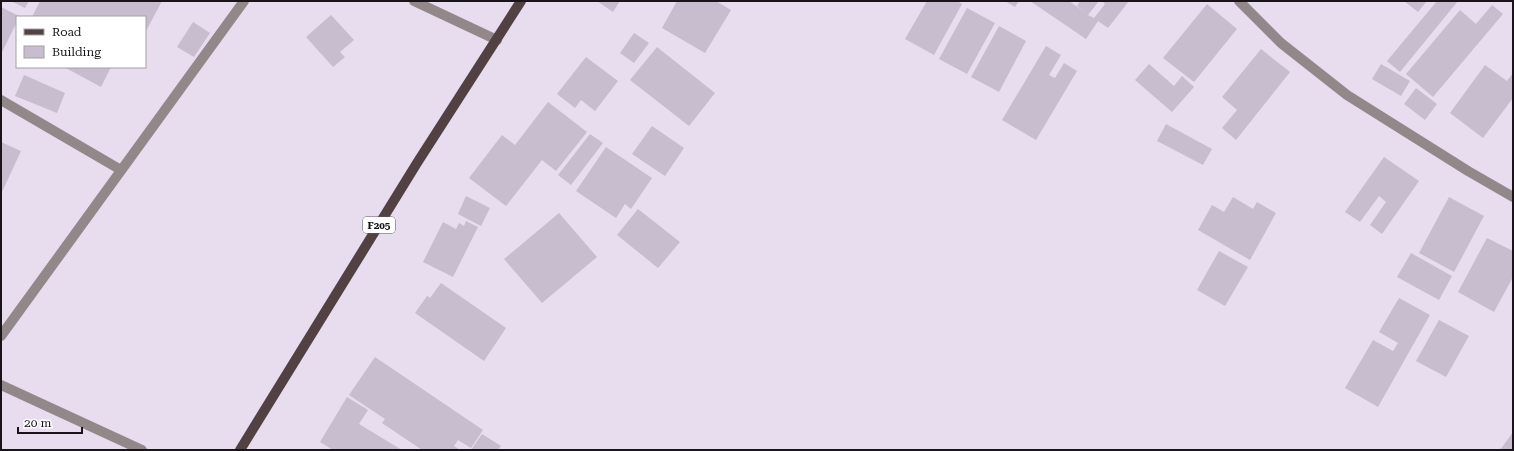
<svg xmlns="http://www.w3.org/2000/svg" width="1514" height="451" font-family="'Roboto Serif',serif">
	<rect width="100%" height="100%" fill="#e8dcef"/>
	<g fill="#c8bccf">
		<polygon points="11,1 29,1 25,8"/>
		<polygon points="40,1 162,1 145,33 145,17 32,17"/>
		<polygon points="597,1 620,1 613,12"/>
		<polygon points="677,1 716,1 731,10 705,53 662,28"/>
		<polygon points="927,1 957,1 962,4 934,55 905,39"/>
		<polygon points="1005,1 1019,1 1015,7"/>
		<polygon points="1030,1 1069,1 1086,13 1077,6 1080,1 1099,1 1088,15 1094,18 1105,4 1102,1 1129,1 1108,28 1098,21 1086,39"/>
		<polygon points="1404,1 1427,1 1418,12"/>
		<polygon points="1437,1 1458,1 1400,72 1387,61"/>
		<polygon points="1207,4 1237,29 1194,82 1163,58"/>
		<polygon points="1492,5 1503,14 1433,97 1406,74 1460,10 1476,24"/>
		<polygon points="1,7 21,17 17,17 17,22 1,54"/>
		<polygon points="967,8 995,23 967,74 939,59"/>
		<polygon points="331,15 354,40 340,52 345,57 333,67 306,37"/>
		<polygon points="193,22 210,33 194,57 177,47"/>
		<polygon points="999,26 1026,41 999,92 971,77"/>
		<polygon points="634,33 649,43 634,63 620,53"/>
		<polygon points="1046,46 1061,55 1049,75 1055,78 1064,63 1077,71 1036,140 1002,120"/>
		<polygon points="657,47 715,93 689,126 630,80"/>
		<polygon points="1261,49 1290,72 1236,140 1222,128 1237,110 1222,97"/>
		<polygon points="586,57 618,81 595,111 581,100 575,108 557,94"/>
		<polygon points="1149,64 1174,86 1182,76 1194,87 1172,112 1135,80"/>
		<polygon points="1381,64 1410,81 1401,96 1372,79"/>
		<polygon points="1485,65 1507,81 1513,73 1513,98 1483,138 1450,113"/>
		<polygon points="64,67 111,67 101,87"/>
		<polygon points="24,75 65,93 57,113 15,96"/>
		<polygon points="1416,88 1437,104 1425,120 1404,104"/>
		<polygon points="548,102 587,132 556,171 542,160 506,206 469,178 502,135 515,145"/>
		<polygon points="1166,124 1212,149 1203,165 1157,141"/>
		<polygon points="652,126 684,148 665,176 632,154"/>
		<polygon points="590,134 603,143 571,185 558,175"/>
		<polygon points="1,142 21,151 1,194"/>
		<polygon points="606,147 652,178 631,209 625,204 616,218 576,191"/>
		<polygon points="1384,157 1419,181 1382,234 1370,225 1386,202 1379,196 1360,222 1345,212"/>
		<polygon points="466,196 490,208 481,226 458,214"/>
		<polygon points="1233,197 1253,209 1257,202 1276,213 1250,260 1198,230 1212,205 1224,212"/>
		<polygon points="1449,197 1484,216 1454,272 1419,253"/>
		<polygon points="638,209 680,242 658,268 617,235"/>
		<polygon points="559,213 597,257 542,303 504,259"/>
		<polygon points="466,221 478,227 453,277 423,262 443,222 456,229 459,223 464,226"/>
		<polygon points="1487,238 1513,251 1513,277 1494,312 1458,292"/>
		<polygon points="1219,251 1248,267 1225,306 1197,290"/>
		<polygon points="1411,253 1452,276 1439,300 1397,277"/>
		<polygon points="441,283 506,328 484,361 415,313 427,296 430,298"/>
		<polygon points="1399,298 1430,315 1378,407 1345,388 1373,340 1393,351 1398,343 1379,332"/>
		<polygon points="1439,320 1469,336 1446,377 1416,361"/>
		<polygon points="375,357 483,430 471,448 458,440 454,446 460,450 422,450 382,423 385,419 349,395"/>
		<polygon points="347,397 368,410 359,424 402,450 333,450 320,442"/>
		<polygon points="1513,432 1513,450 1500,450"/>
		<polygon points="482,434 501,446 498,450 471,450"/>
	</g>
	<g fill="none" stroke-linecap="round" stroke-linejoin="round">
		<g stroke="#938889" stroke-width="10">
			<polyline points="414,1 497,40"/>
			<polyline points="1239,1 1281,43 1347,95 1468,171 1513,197"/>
			<polyline points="1,100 121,170"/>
			<polyline points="1,336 244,1"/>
			<polyline points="1,385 142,450"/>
		</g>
		<polyline stroke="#524143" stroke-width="10" points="240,450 417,163 521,1"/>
	</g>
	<g text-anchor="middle" stroke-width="3.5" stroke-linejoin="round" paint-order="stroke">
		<rect fill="#fff" stroke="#5d5a5f" stroke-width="1" x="363" y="217" width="32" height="16" rx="3"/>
		<g font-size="10" font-weight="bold" fill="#18141a">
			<text x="379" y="229">F205</text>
		</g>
	</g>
	<rect width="1514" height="451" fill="none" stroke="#18141a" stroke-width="4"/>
	<rect x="16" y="16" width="130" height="52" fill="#ffffff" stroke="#a3a1a3"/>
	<rect x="24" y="29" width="20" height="6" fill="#524143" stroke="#a3a1a3"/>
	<text x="52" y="36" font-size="12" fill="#18141a">Road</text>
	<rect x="24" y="46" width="20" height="12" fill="#c8bccf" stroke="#a3a1a3"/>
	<text x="52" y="56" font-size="12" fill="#18141a">Building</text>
	<path d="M18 427v6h64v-6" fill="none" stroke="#18141a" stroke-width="2"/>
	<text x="24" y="427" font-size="12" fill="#18141a" stroke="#ffffff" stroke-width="3" paint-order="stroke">20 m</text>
</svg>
